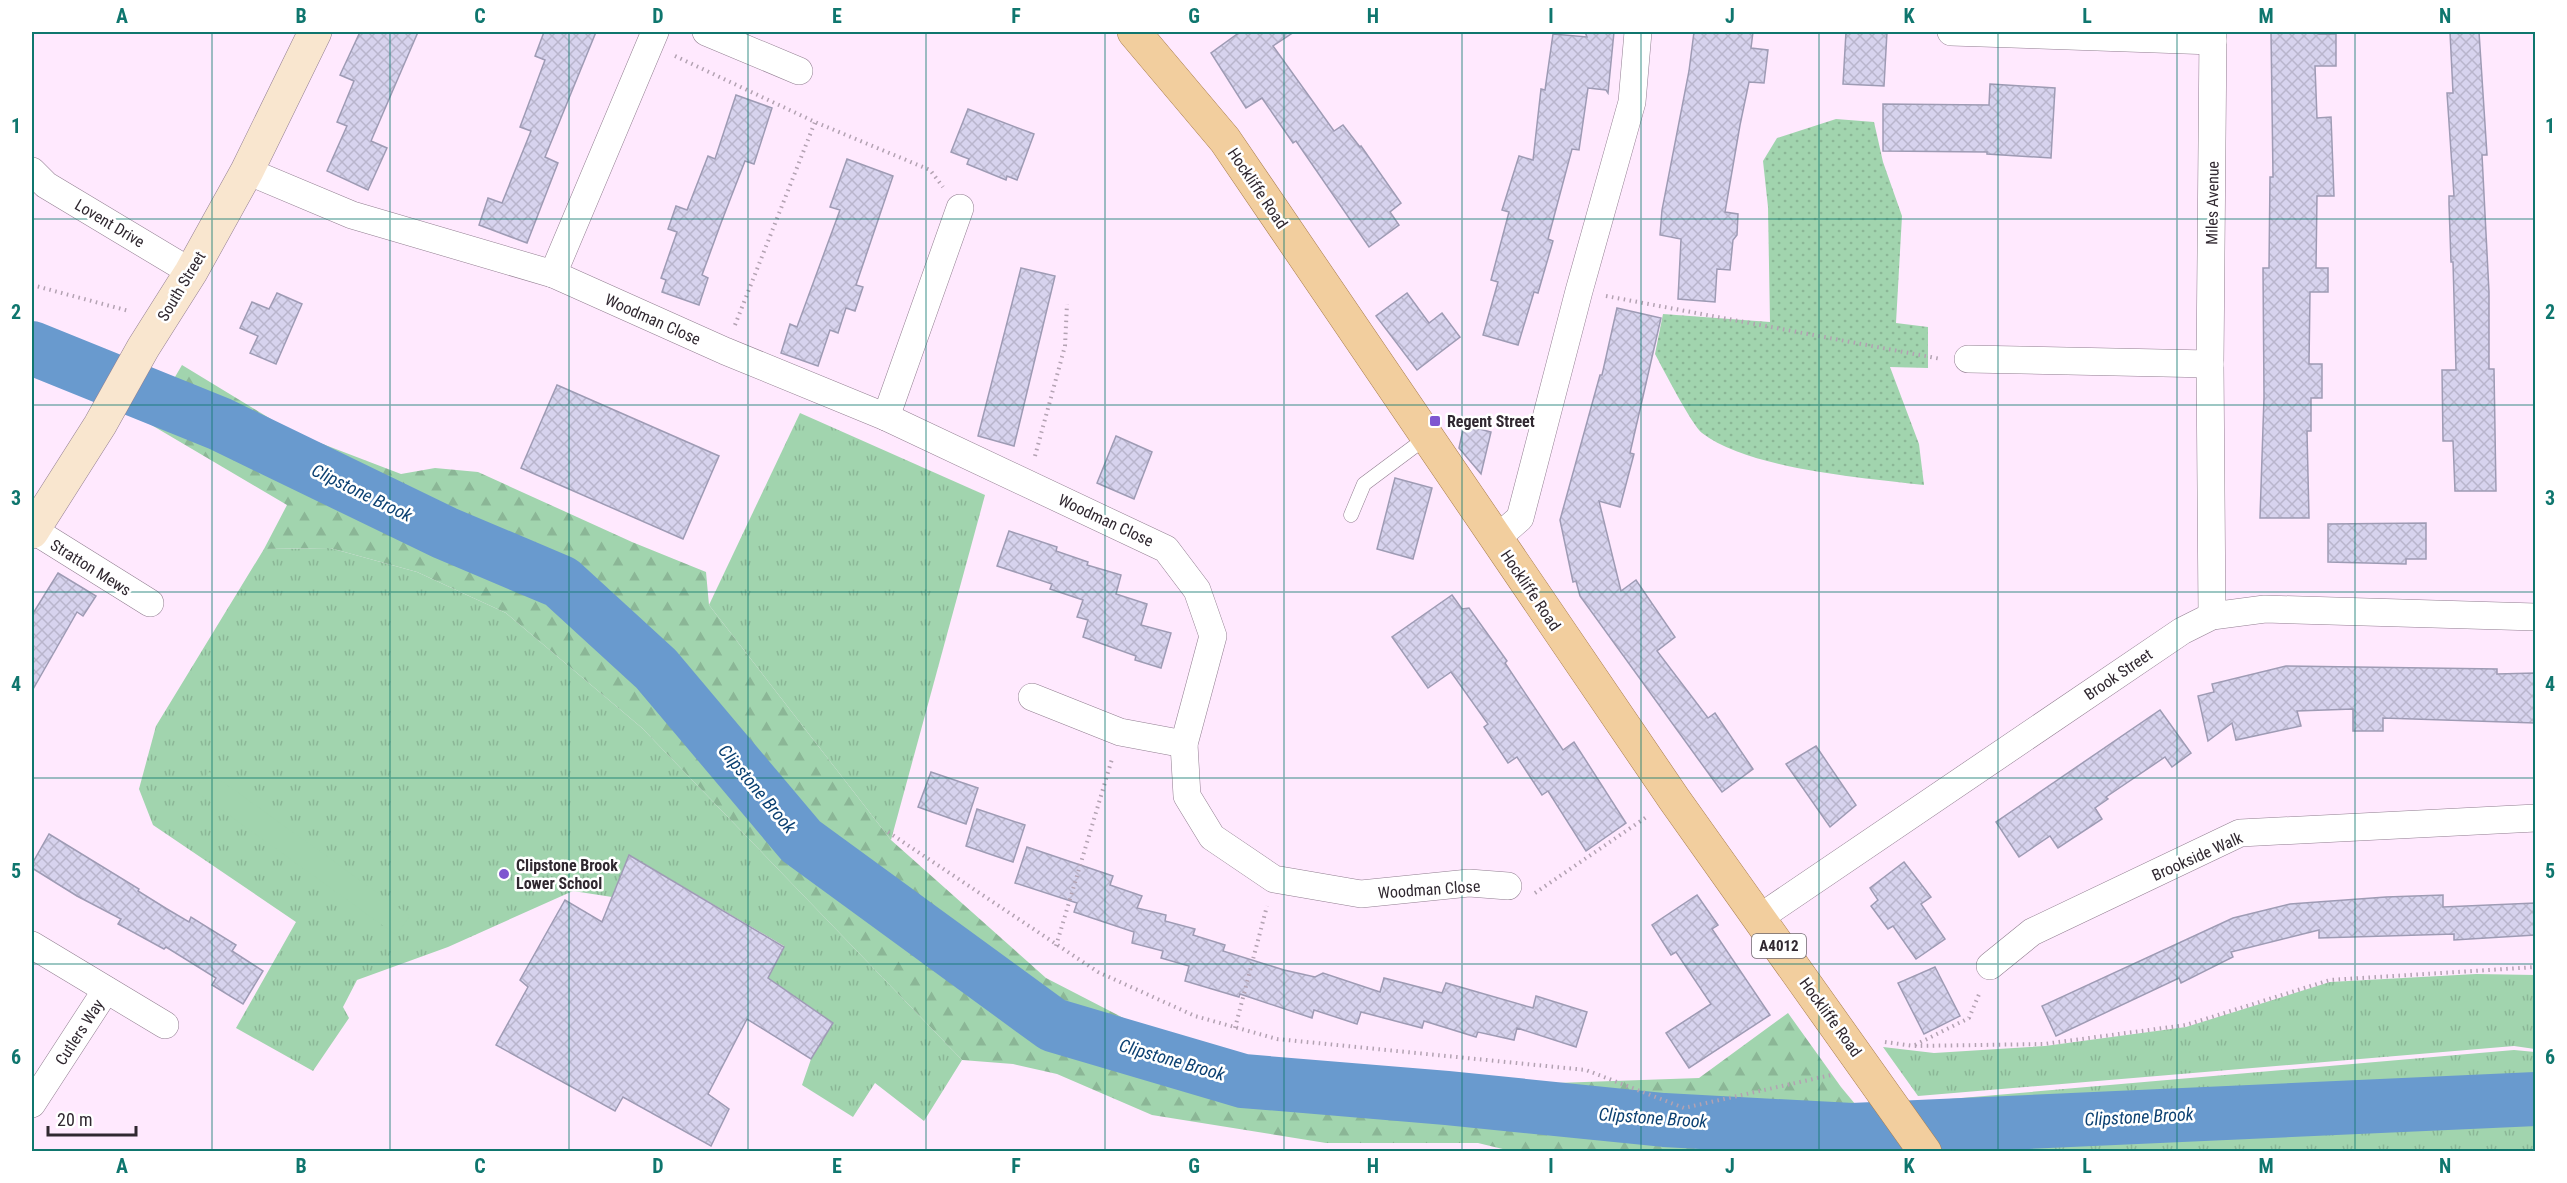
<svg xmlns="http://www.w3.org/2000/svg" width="2567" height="1183" font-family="'Roboto Condensed',sans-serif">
	<defs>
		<pattern id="grass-tufts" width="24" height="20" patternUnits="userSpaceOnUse" patternTransform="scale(1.5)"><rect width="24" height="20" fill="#a1d4ae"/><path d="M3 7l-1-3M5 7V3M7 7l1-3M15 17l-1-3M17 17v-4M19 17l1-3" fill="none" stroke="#8bb696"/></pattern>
		<pattern id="forest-firs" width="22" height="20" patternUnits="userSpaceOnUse" patternTransform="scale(1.5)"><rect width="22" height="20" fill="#a1d4ae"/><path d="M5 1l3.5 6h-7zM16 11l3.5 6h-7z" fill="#8bb696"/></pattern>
		<pattern id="park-dots" width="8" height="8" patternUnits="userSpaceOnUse" patternTransform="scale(1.5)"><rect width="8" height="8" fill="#a1d4ae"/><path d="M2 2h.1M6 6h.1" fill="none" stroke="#8bb696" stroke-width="1.8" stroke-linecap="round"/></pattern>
		<pattern id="building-cross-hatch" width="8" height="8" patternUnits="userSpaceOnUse" patternTransform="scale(1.5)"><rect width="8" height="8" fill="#d7d3ee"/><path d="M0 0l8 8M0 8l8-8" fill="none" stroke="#b9b5cc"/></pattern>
	</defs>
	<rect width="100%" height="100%" fill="#ffe9fe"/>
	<g fill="url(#grass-tufts)">
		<polygon points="800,413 985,495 891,840 709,605"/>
		<polygon points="330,548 417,572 506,613 642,728 962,1060 924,1121 875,1083 853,1117 802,1085 811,1059 833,1023 794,996 766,982 784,946 629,855 612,897 573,891 448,947 357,980 343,1007 349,1018 313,1071 236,1028 296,922 153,825 139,789 156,726 264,549"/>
		<polygon points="2476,974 2535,975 2535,1049 2514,1046 1918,1096 1883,1047 1934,1053 2045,1046 2186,1027 2330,982"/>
		<polygon points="2514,1050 2535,1052 2535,1151 1963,1151 1926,1101"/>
	</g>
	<polygon fill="url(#forest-firs)" points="182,365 294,433 401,474 435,468 478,472 632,542 706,572 709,605 891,840 1046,978 1172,1043 1313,1068 1556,1083 1699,1078 1788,1013 1841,1087 1894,1151 1515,1152 1478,1143 1326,1143 1152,1115 1057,1074 1013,1064 962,1060 642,728 506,613 417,572 330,548 264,549 287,505 148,423"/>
	<path fill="url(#park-dots)" d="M1836 119 1874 122 1883 162 1902 216 1896 323 1928 327V368L1890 367 1919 444 1924 485C1865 478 1748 469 1702 433 1692 425 1663 369 1655 354L1663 314 1770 322 1768 207 1763 161 1777 138Z"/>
	<polygon fill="#a1d4ae" points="209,772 410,916 396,935 194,790"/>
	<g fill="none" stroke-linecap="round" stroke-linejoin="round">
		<polyline stroke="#699ace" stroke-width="9" points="1852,1130 1867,1152"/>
		<polyline stroke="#699ace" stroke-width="54" points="32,348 220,424 445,533 561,582 656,669 801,841 1053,1025 1243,1081 1447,1098 1664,1120 1852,1130 2536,1099"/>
	</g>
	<g fill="url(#building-cross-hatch)" stroke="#9e9bb4" stroke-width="1.5">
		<polygon points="360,32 418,32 371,141 387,148 368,190 327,171 347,126 337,122 354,81 340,75"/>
		<polygon points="544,32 596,32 545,157 558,163 527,243 479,225 488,198 502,203 531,131 520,127 545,60 535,56"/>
		<polygon points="1240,32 1294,32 1273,46 1334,131 1343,125 1360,147 1361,146 1401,203 1390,212 1399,225 1369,247 1296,141 1293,143 1262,98 1246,108 1211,53"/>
		<polygon points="1585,32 1614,32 1608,93 1606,90 1588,88 1579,150 1572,149 1548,239 1553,241 1538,293 1534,292 1518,345 1483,335 1498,282 1491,280 1509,212 1502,210 1519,156 1533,160 1541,89 1545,90 1553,34 1587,37"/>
		<polygon points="1694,32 1753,32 1751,48 1768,50 1764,83 1749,82 1740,125 1725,212 1738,214 1737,235 1733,240 1730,270 1717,269 1715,302 1678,299 1681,239 1660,235 1662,210 1689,71"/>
		<polygon points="1846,32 1887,32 1884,86 1843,84"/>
		<polygon points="2271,32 2319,32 2319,34 2336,34 2336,66 2315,66 2317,118 2331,117 2334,196 2317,196 2316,268 2328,268 2328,292 2310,292 2309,364 2322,364 2322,398 2311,398 2311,431 2307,431 2309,518 2260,518 2264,397 2263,268 2269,268 2270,177 2273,177"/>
		<polygon points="2450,32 2479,32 2487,155 2482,155 2489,292 2489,369 2494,369 2496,491 2455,491 2453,441 2443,441 2442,370 2456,370 2453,262 2451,262 2449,204 2449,196 2454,196 2447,93 2453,93"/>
		<polygon points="1990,84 2055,88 2051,158 1987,154 1987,152 1883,151 1883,104 1989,105"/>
		<polygon points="736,95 772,108 754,164 745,161 721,223 702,275 708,278 699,305 662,292 666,280 661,278 677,232 668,229 676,206 687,210 708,156 715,159"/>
		<polygon points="968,109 1034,134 1017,180 1007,176 1006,180 967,164 969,159 951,152"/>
		<polygon points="847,159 893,176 856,285 863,287 855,311 846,308 838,333 830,330 818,366 781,353 790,324 797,327 840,210 830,207"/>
		<polygon points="1021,268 1055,276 1014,446 978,436"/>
		<polygon points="277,293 302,304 276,364 250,353 258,336 240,328 252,302 269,309"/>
		<polygon points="1407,293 1429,323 1442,313 1460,337 1417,370 1376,316"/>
		<polygon points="1617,308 1661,318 1630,453 1634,454 1620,507 1599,501 1621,591 1636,580 1675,637 1657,651 1708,718 1715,713 1753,769 1722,792 1580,596 1576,581 1573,582 1560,520 1600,375 1602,375"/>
		<polygon points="557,385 719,456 683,539 521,468"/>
		<polygon points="1464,425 1491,432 1481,474 1459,448"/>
		<polygon points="1116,436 1152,452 1134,499 1097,483"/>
		<polygon points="1395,478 1432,488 1413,559 1377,549"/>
		<polygon points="2426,523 2426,559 2406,559 2406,564 2328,562 2328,524"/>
		<polygon points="1009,531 1057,547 1056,551 1088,562 1087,565 1121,575 1116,594 1147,604 1141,625 1171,633 1161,668 1135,660 1136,656 1083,637 1088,620 1077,617 1083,600 1050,589 1052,584 997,566"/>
		<polygon points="58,573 96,596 83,616 77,612 32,691 32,615"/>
		<polygon points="1452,595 1462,609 1469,608 1507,661 1505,663 1563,750 1574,742 1626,823 1586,851 1548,791 1542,795 1517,757 1508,763 1484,727 1488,724 1451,672 1428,688 1392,637"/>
		<polygon points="2286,666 2497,669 2497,674 2535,673 2535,723 2383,718 2383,731 2353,731 2353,709 2297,711 2301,726 2236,740 2232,723 2208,741 2198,696 2214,692 2212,684"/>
		<polygon points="2160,710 2191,753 2172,767 2165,757 2106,797 2108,799 2095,808 2102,819 2058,848 2050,836 2019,857 1996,822"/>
		<polygon points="1816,746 1856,805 1830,827 1786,764"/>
		<polygon points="931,772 978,788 966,824 918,807"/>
		<polygon points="977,809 1025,825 1013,862 966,846"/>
		<polygon points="49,834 139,889 138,891 167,909 189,922 191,917 236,945 232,951 263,971 243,1004 212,985 216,978 166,947 164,949 118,924 121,919 77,896 32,868 32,864"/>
		<polygon points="1027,847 1113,876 1110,885 1142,896 1137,908 1166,915 1165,921 1195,929 1193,935 1225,945 1223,951 1284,970 1315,977 1323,973 1380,992 1384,978 1442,993 1446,983 1533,1008 1536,996 1587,1012 1576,1047 1517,1028 1514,1040 1478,1032 1476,1037 1424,1021 1422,1028 1361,1012 1357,1024 1314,1010 1312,1018 1240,994 1239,997 1185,981 1189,966 1161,958 1163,951 1132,943 1134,932 1074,912 1077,903 1015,883"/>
		<polygon points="629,855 784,947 768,978 833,1023 811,1059 747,1019 708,1094 729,1109 711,1146 623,1097 615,1111 496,1045 528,987 520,980 565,900 602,922"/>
		<polygon points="1904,862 1931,897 1921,904 1945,939 1916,959 1893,926 1888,929 1871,906 1878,900 1870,888"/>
		<polygon points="1697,895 1718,925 1712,929 1770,1015 1689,1068 1666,1033 1711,1004 1676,952 1671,955 1652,925"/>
		<polygon points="2443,895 2443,907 2535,903 2535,935 2454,940 2454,934 2319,938 2319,930 2231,952 2233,957 2181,983 2179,978 2056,1036 2042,1006 2233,918 2290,904 2386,897"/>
		<polygon points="1935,967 1960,1016 1924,1034 1898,983"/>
	</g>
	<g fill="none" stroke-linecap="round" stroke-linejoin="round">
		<defs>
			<polyline id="lane" points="1351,515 1364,484 1427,437"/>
			<g id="street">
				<polyline points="706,32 799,71"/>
				<polyline points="1951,32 2213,41"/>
				<polyline points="32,171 46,185 191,272"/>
				<polyline points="247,171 352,215 553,274 725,351 886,417 1166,549 1197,590 1213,636 1184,744 1187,796 1212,837 1274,879 1361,894 1469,883 1508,886"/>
				<polyline points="553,274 655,32"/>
				<polyline points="1968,359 2210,364"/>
				<polyline points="886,417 960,208"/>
				<polyline points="33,530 150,603"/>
				<polyline points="1496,539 1520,518 1579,291 1632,102 1638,32"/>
				<polyline points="2212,616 2210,364 2213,32"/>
				<polyline points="1032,697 1120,732 1184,744"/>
				<polyline points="1759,918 2182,631 2212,616 2265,609 2536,617"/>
				<polyline points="32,945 165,1025"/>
				<polyline points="1990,966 2032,932 2240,833 2536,818"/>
				<polyline points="32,1104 106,990"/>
			</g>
			<polyline id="secondary" points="32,532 100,425 143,348 191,272 247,171 315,32"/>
			<polyline id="primary" points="1134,32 1225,140 1674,799 1925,1152"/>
		</defs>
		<use href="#lane" stroke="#917e90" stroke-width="15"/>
		<use href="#street" stroke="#917e90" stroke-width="28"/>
		<use href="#secondary" stroke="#917e90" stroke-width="34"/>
		<use href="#primary" stroke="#a97e4e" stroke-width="34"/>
		<g stroke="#b3a2b2" stroke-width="4" stroke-dasharray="1.5 4.5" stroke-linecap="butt">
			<polyline points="675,56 815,122 930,170 943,187"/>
			<polyline points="32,285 129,311"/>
			<polyline points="1606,296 1941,359"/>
			<polyline points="735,325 815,122"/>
			<polyline points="1035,456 1065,346 1067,304"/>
			<polyline points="888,832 1098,972 1195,1016 1277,1039 1586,1070 1684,1108 1831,1075"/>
			<polyline points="1535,893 1648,816"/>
			<polyline points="1056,946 1112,759"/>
			<polyline points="1235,1028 1267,906"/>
			<polyline points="1885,1042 1914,1046 2044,1044 2186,1025 2330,980 2536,967"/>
			<polyline points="1915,1045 1969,1018 1980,992"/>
		</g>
		<use href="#lane" stroke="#fff" stroke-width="14"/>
		<use href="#street" stroke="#fff" stroke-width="27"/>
		<use href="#secondary" stroke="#f9e6cf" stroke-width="33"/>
		<use href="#primary" stroke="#f2ce9e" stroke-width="33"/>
	</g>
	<path fill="none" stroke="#0f766e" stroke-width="1.5" stroke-opacity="0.55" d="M212 32V1152M390 32V1152M569 32V1152M748 32V1152M926 32V1152M1105 32V1152M1284 32V1152M1462 32V1152M1641 32V1152M1819 32V1152M1998 32V1152M2177 32V1152M2355 32V1152M32 219H2536M32 405H2536M32 592H2536M32 778H2536M32 964H2536"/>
	<g fill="#7f56d0" stroke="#fff" stroke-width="2">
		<rect x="1429" y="415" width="12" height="12" rx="3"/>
		<circle cx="504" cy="874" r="6"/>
	</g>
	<g text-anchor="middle" stroke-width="5" stroke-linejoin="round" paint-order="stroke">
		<rect fill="#fff" stroke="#6e686e" stroke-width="1.5" x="1752" y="934" width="54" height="24" rx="4.5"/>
		<g font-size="15" font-weight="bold" fill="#302830">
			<text x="1779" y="951">A4012</text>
		</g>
		<g font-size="16" fill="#302830" stroke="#fff">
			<text transform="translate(1258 188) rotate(56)" y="6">Hockliffe Road</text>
			<text transform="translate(2212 203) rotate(-89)" y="6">Miles Avenue</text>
			<text transform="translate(110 223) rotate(31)" y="6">Lovent Drive</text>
			<text transform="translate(181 286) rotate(-59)" y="6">South Street</text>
			<text transform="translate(653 319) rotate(24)" y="6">Woodman Close</text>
			<text transform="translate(1106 520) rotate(25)" y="6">Woodman Close</text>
			<text transform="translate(91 567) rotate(32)" y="6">Stratton Mews</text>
			<text transform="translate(1531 590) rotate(56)" y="6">Hockliffe Road</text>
			<text transform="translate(2118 674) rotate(-34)" y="6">Brook Street</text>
			<text transform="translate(2197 856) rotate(-24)" y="6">Brookside Walk</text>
			<text transform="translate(1429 889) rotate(-4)" y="6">Woodman Close</text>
			<text transform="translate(1831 1017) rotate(54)" y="6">Hockliffe Road</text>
			<text transform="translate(79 1032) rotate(-57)" y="6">Cutlers Way</text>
		</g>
		<g font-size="16" font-weight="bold" fill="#302830" stroke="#fff" text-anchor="start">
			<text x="1447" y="427">Regent Street</text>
			<text x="516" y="871">Clipstone Brook<tspan x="516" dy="18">Lower School</tspan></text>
		</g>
		<g font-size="18" font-style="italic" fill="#0c4172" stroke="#fff">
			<text transform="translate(362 493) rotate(26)" y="6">Clipstone Brook</text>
			<text transform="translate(757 789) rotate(50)" y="6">Clipstone Brook</text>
			<text transform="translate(1172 1060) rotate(16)" y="6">Clipstone Brook</text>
			<text transform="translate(2139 1117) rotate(-3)" y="6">Clipstone Brook</text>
			<text transform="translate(1653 1118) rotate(4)" y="6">Clipstone Brook</text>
		</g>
	</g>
	<rect width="2567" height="1183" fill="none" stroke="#ffffff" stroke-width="66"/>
	<path d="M48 1126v9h88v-9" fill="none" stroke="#302830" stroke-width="3"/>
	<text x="57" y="1126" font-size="18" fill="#302830" stroke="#ffffff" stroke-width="4.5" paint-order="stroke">20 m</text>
	<rect x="33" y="33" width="2501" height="1117" fill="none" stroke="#0f766e" stroke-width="2"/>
	<g font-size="20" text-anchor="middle" font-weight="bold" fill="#0f766e">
		<text x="122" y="23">A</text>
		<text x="301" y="23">B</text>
		<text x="480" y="23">C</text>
		<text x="658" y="23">D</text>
		<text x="837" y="23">E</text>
		<text x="1016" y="23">F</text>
		<text x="1194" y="23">G</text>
		<text x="1373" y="23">H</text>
		<text x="1551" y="23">I</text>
		<text x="1730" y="23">J</text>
		<text x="1909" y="23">K</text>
		<text x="2087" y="23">L</text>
		<text x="2266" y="23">M</text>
		<text x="2445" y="23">N</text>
		<text x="16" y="133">1</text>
		<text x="2550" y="133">1</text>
		<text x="16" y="319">2</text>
		<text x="2550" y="319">2</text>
		<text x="16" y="505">3</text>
		<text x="2550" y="505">3</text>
		<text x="16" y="691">4</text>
		<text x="2550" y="691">4</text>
		<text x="16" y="878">5</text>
		<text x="2550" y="878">5</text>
		<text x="16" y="1064">6</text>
		<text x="2550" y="1064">6</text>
		<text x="122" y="1173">A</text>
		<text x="301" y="1173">B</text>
		<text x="480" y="1173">C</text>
		<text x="658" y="1173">D</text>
		<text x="837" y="1173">E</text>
		<text x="1016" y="1173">F</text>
		<text x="1194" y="1173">G</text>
		<text x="1373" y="1173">H</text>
		<text x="1551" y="1173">I</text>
		<text x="1730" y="1173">J</text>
		<text x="1909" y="1173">K</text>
		<text x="2087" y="1173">L</text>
		<text x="2266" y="1173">M</text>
		<text x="2445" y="1173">N</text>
	</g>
</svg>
